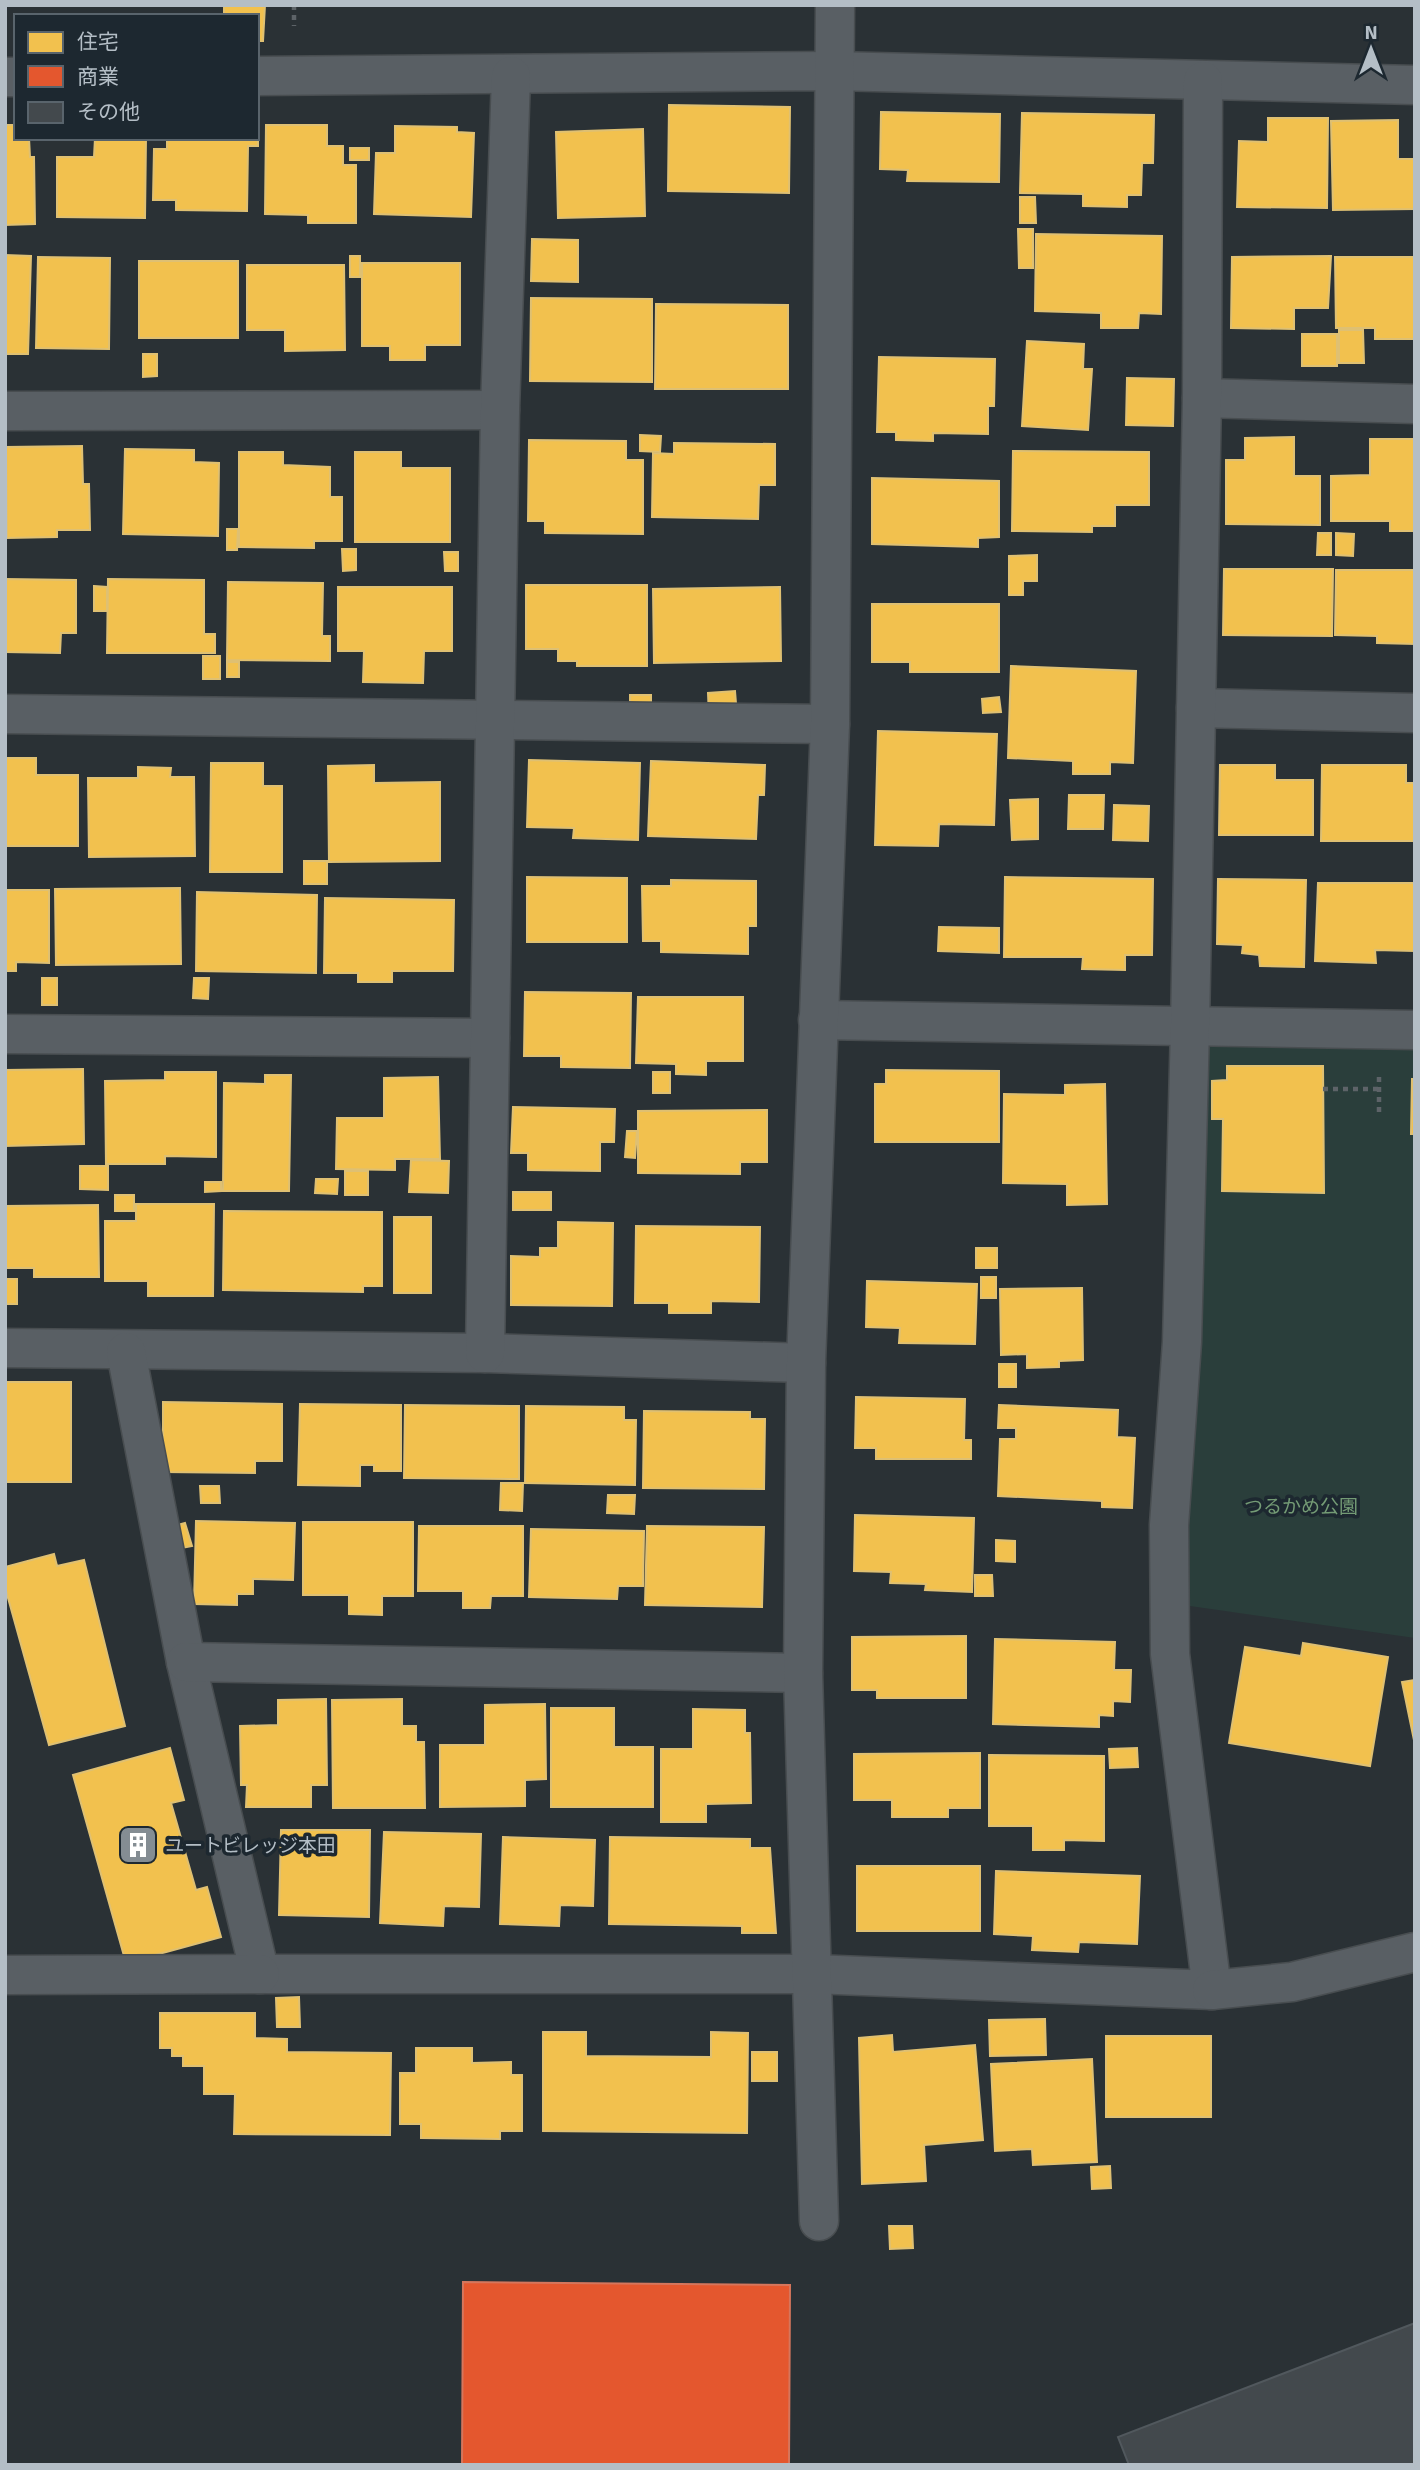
<svg xmlns="http://www.w3.org/2000/svg" width="1420" height="2470" font-family="Signika,'Noto Sans JP',sans-serif">
	<rect width="100%" height="100%" fill="#2a3135"/>
	<polygon fill="#2a3e3b" points="1204,1042 1415,1046 1415,1638 1183,1605"/>
	<g fill="#f2c14e" stroke="#dfc072" stroke-width="2">
		<polygon points="224,5 265,5 263,41 257,41 257,16 224,16"/>
		<polygon points="669,105 790,107 789,193 668,191"/>
		<polygon points="881,112 1000,114 999,182 907,181 908,170 880,169"/>
		<polygon points="1022,113 1154,115 1153,163 1142,163 1141,195 1127,195 1127,207 1083,206 1083,194 1020,193"/>
		<polygon points="1268,118 1328,118 1327,208 1237,207 1239,141 1268,142"/>
		<polygon points="1398,120 1398,159 1415,159 1415,209 1333,210 1331,121"/>
		<polygon points="5,125 16,125 16,138 29,138 30,157 34,157 35,224 5,225"/>
		<polygon points="258,125 258,146 248,146 247,211 176,210 176,200 153,200 154,149 167,149 167,138 257,138"/>
		<polygon points="266,125 327,125 327,146 343,146 343,165 356,165 356,223 308,223 308,215 265,214"/>
		<polygon points="395,126 457,127 457,132 474,133 471,217 374,214 376,153 395,153"/>
		<polygon points="643,129 645,216 558,218 556,132"/>
		<polygon points="95,138 146,138 145,218 57,217 57,157 94,157"/>
		<rect x="350" y="148" width="19" height="12"/>
		<polygon points="1020,197 1035,197 1036,223 1020,223"/>
		<polygon points="1018,229 1033,229 1033,268 1019,268"/>
		<polygon points="1036,234 1162,236 1161,314 1139,313 1138,328 1101,328 1101,313 1035,311"/>
		<polygon points="532,239 578,240 578,282 531,281"/>
		<polygon points="5,255 31,256 28,354 5,354"/>
		<rect x="350" y="256" width="10" height="21"/>
		<polygon points="1331,256 1328,308 1294,308 1294,329 1231,328 1232,257"/>
		<polygon points="38,257 110,258 109,349 36,348"/>
		<polygon points="1335,257 1415,257 1415,339 1375,339 1375,328 1336,328"/>
		<rect x="139" y="261" width="99" height="77"/>
		<polygon points="362,263 460,263 460,345 425,345 425,360 390,360 390,346 362,346"/>
		<polygon points="247,265 344,265 345,350 285,351 285,330 247,330"/>
		<polygon points="531,298 652,299 652,382 530,381"/>
		<polygon points="656,304 788,305 788,389 655,389"/>
		<polygon points="1339,330 1363,330 1364,363 1339,363"/>
		<rect x="1302" y="334" width="35" height="32"/>
		<polygon points="1027,341 1084,344 1083,369 1092,369 1088,430 1022,426"/>
		<polygon points="143,354 157,354 157,376 143,377"/>
		<polygon points="879,357 995,359 994,406 988,406 988,434 933,433 933,441 896,440 896,432 877,432"/>
		<polygon points="1127,378 1174,379 1173,426 1126,425"/>
		<polygon points="640,435 661,436 660,452 640,451"/>
		<polygon points="1294,437 1294,476 1320,476 1320,525 1226,524 1226,460 1245,460 1245,438"/>
		<polygon points="1370,439 1415,439 1415,531 1390,531 1390,521 1331,521 1331,476 1370,475"/>
		<polygon points="529,440 626,441 626,460 643,460 643,534 545,533 545,521 528,521"/>
		<polygon points="674,443 775,444 775,485 759,485 758,519 652,517 653,453 674,454"/>
		<polygon points="82,446 83,484 89,484 90,530 57,530 57,537 7,538 6,447"/>
		<polygon points="125,449 194,450 194,462 219,463 218,536 123,534"/>
		<polygon points="1013,451 1149,452 1149,505 1115,505 1115,526 1092,526 1092,532 1012,531"/>
		<polygon points="239,452 283,452 283,465 330,467 330,497 342,497 342,541 314,541 314,548 239,547"/>
		<polygon points="355,452 401,452 401,468 450,468 450,542 355,542"/>
		<polygon points="872,478 999,481 999,537 978,538 978,547 872,544"/>
		<polygon points="227,529 238,529 237,550 227,550"/>
		<polygon points="1318,533 1331,533 1331,555 1317,555"/>
		<polygon points="1336,533 1354,534 1353,556 1336,555"/>
		<polygon points="342,549 356,549 356,570 343,571"/>
		<polygon points="444,552 458,552 458,571 445,571"/>
		<polygon points="1037,555 1037,581 1023,581 1023,595 1009,595 1009,556"/>
		<polygon points="1224,569 1333,569 1332,636 1223,635"/>
		<polygon points="1336,570 1415,570 1415,644 1377,643 1377,636 1335,635"/>
		<polygon points="5,579 76,580 76,633 61,633 60,653 5,652"/>
		<polygon points="108,579 204,580 204,634 215,634 215,653 107,653"/>
		<polygon points="228,582 323,583 322,636 330,636 330,661 227,660"/>
		<polygon points="526,585 647,585 647,666 577,666 577,661 558,661 558,649 526,649"/>
		<polygon points="94,586 107,587 107,611 94,611"/>
		<polygon points="338,587 452,587 452,651 424,651 423,683 363,682 364,651 338,651"/>
		<polygon points="780,587 781,661 654,663 653,589"/>
		<polygon points="872,604 999,604 999,672 910,672 910,662 872,662"/>
		<rect x="203" y="656" width="17" height="23"/>
		<rect x="227" y="662" width="12" height="15"/>
		<polygon points="1011,666 1136,671 1133,763 1110,762 1110,774 1073,774 1073,761 1008,758"/>
		<polygon points="735,691 737,716 709,718 708,693"/>
		<rect x="630" y="695" width="21" height="18"/>
		<polygon points="999,697 1001,712 983,713 982,699"/>
		<polygon points="878,731 997,734 994,825 939,824 938,846 875,845"/>
		<polygon points="5,758 36,758 36,775 78,775 78,846 5,846"/>
		<polygon points="529,760 640,763 638,840 573,838 574,828 527,827"/>
		<polygon points="651,761 765,765 764,795 758,795 756,839 648,836"/>
		<polygon points="211,763 263,763 263,786 282,786 282,872 210,872"/>
		<polygon points="374,765 374,783 440,782 440,861 329,862 328,766"/>
		<polygon points="1220,765 1275,765 1275,780 1313,780 1313,835 1219,835"/>
		<polygon points="1322,765 1406,765 1406,783 1415,783 1415,841 1321,841"/>
		<polygon points="138,767 171,768 170,777 194,777 195,856 89,857 88,778 138,778"/>
		<polygon points="1069,795 1104,795 1103,829 1068,829"/>
		<polygon points="1038,799 1038,839 1012,840 1010,800"/>
		<polygon points="1114,805 1149,806 1148,841 1113,840"/>
		<rect x="304" y="861" width="23" height="23"/>
		<polygon points="527,877 627,878 627,942 527,942"/>
		<polygon points="1005,877 1153,879 1152,955 1125,955 1125,970 1082,969 1083,957 1004,957"/>
		<polygon points="1218,879 1306,880 1304,967 1260,966 1259,955 1242,953 1243,945 1217,944"/>
		<polygon points="671,880 756,881 756,926 748,926 748,954 661,952 661,941 643,941 642,886 671,886"/>
		<polygon points="1318,883 1414,883 1414,951 1375,950 1376,963 1315,961"/>
		<polygon points="180,888 181,964 56,965 55,889"/>
		<polygon points="5,890 49,890 49,963 16,962 16,971 5,971"/>
		<polygon points="197,892 317,895 316,973 196,971"/>
		<polygon points="325,898 454,900 453,971 392,971 392,982 358,982 358,973 324,973"/>
		<polygon points="939,927 999,928 999,953 938,951"/>
		<rect x="42" y="978" width="15" height="27"/>
		<polygon points="194,978 209,978 208,999 193,998"/>
		<polygon points="525,992 631,993 630,1068 561,1067 561,1056 524,1056"/>
		<polygon points="638,997 743,997 743,1061 706,1061 706,1075 676,1074 676,1064 636,1063"/>
		<polygon points="1227,1066 1323,1066 1324,1193 1222,1191 1223,1119 1212,1119 1212,1081 1227,1080"/>
		<polygon points="83,1069 84,1144 5,1146 5,1070"/>
		<polygon points="886,1070 999,1071 999,1142 875,1142 875,1084 886,1084"/>
		<polygon points="165,1072 216,1072 216,1157 165,1156 165,1164 106,1164 105,1081 165,1080"/>
		<rect x="653" y="1072" width="17" height="21"/>
		<polygon points="265,1075 291,1075 289,1191 223,1191 224,1083 265,1084"/>
		<polygon points="438,1077 440,1159 395,1159 395,1170 336,1169 337,1118 384,1118 384,1078"/>
		<polygon points="1412,1079 1415,1079 1415,1134 1411,1134"/>
		<polygon points="1105,1084 1107,1204 1067,1205 1067,1184 1003,1183 1004,1094 1065,1095 1065,1085"/>
		<polygon points="513,1107 615,1109 614,1142 600,1142 600,1171 528,1170 528,1153 511,1153"/>
		<polygon points="767,1110 767,1162 740,1162 740,1174 638,1173 638,1111"/>
		<polygon points="627,1131 637,1131 635,1158 625,1157"/>
		<polygon points="411,1160 449,1161 448,1193 409,1192"/>
		<polygon points="80,1166 108,1166 108,1190 80,1189"/>
		<rect x="345" y="1171" width="23" height="24"/>
		<polygon points="316,1179 338,1179 337,1194 315,1193"/>
		<polygon points="205,1182 221,1182 221,1191 205,1192"/>
		<rect x="513" y="1192" width="38" height="18"/>
		<rect x="115" y="1195" width="19" height="16"/>
		<polygon points="136,1204 214,1204 213,1296 148,1296 148,1281 105,1281 105,1221 136,1221"/>
		<polygon points="98,1205 99,1277 34,1277 34,1268 5,1268 5,1206"/>
		<polygon points="224,1211 382,1212 382,1286 363,1286 363,1292 223,1290"/>
		<rect x="394" y="1217" width="37" height="76"/>
		<polygon points="558,1222 613,1223 612,1306 511,1305 511,1256 540,1257 540,1248 558,1248"/>
		<polygon points="636,1226 760,1227 759,1302 711,1301 711,1313 669,1313 669,1303 635,1303"/>
		<rect x="976" y="1248" width="21" height="20"/>
		<rect x="981" y="1277" width="15" height="21"/>
		<rect x="5" y="1279" width="12" height="25"/>
		<polygon points="867,1281 977,1284 975,1344 899,1343 900,1328 866,1327"/>
		<polygon points="1082,1288 1083,1360 1059,1361 1059,1367 1027,1368 1027,1354 1001,1355 1000,1289"/>
		<rect x="999" y="1364" width="17" height="23"/>
		<rect x="5" y="1382" width="66" height="100"/>
		<polygon points="856,1397 965,1399 964,1440 971,1440 971,1459 876,1459 876,1448 855,1448"/>
		<polygon points="163,1402 282,1404 282,1461 255,1461 255,1473 163,1472"/>
		<polygon points="300,1404 401,1405 401,1471 374,1471 374,1465 360,1465 360,1486 298,1485"/>
		<polygon points="405,1405 519,1406 519,1479 404,1478"/>
		<polygon points="999,1405 1118,1410 1117,1437 1135,1438 1132,1508 1102,1507 1102,1501 998,1496 1000,1439 1016,1439 1016,1428 998,1428"/>
		<polygon points="526,1406 624,1407 624,1420 636,1420 635,1485 525,1483"/>
		<polygon points="644,1411 750,1412 750,1419 765,1419 764,1489 643,1488"/>
		<polygon points="501,1483 523,1483 522,1511 500,1510"/>
		<polygon points="200,1486 219,1486 220,1503 201,1503"/>
		<polygon points="608,1495 635,1495 634,1514 607,1513"/>
		<polygon points="855,1515 974,1518 972,1592 925,1590 926,1584 890,1583 891,1572 854,1571"/>
		<polygon points="196,1521 295,1523 293,1580 253,1579 253,1594 237,1594 237,1605 194,1604"/>
		<polygon points="303,1522 413,1522 413,1596 382,1596 382,1615 349,1614 349,1595 303,1595"/>
		<polygon points="185,1523 192,1546 181,1548 174,1526"/>
		<polygon points="419,1526 523,1526 523,1596 491,1596 490,1608 463,1608 463,1591 418,1591"/>
		<polygon points="647,1526 764,1527 762,1607 645,1605"/>
		<polygon points="531,1529 644,1531 643,1586 618,1586 617,1599 529,1597"/>
		<polygon points="996,1540 1015,1541 1015,1562 996,1561"/>
		<polygon points="54,1554 57,1566 84,1560 125,1726 49,1745 5,1587 5,1567"/>
		<polygon points="975,1575 992,1575 993,1596 975,1596"/>
		<polygon points="966,1636 966,1698 877,1698 877,1690 852,1690 852,1637"/>
		<polygon points="995,1639 1115,1642 1114,1670 1131,1670 1130,1702 1113,1701 1113,1716 1099,1715 1099,1727 993,1724"/>
		<polygon points="1303,1643 1388,1657 1370,1766 1229,1743 1245,1647 1301,1656"/>
		<polygon points="1415,1680 1415,1745 1402,1682"/>
		<polygon points="326,1699 327,1785 311,1785 311,1807 246,1807 247,1785 241,1785 240,1726 278,1725 278,1700"/>
		<polygon points="402,1699 402,1726 416,1726 416,1742 424,1742 425,1808 333,1808 332,1700"/>
		<polygon points="545,1704 546,1779 525,1780 525,1806 440,1807 440,1745 485,1745 485,1705"/>
		<polygon points="551,1708 614,1708 614,1747 653,1747 653,1807 551,1807"/>
		<polygon points="693,1709 745,1710 745,1733 750,1733 751,1803 706,1804 706,1822 661,1822 661,1749 693,1749"/>
		<polygon points="170,1748 184,1800 171,1803 196,1890 207,1887 221,1937 126,1963 73,1775"/>
		<polygon points="1137,1748 1138,1767 1110,1768 1109,1749"/>
		<polygon points="980,1753 980,1808 948,1808 948,1817 892,1817 892,1800 854,1800 854,1754"/>
		<polygon points="989,1755 1104,1756 1104,1841 1064,1840 1064,1850 1033,1850 1033,1826 989,1826"/>
		<polygon points="281,1830 370,1830 369,1917 279,1915"/>
		<polygon points="384,1832 481,1834 479,1907 444,1906 443,1926 380,1923"/>
		<polygon points="503,1837 595,1840 593,1906 560,1905 559,1926 500,1924"/>
		<polygon points="610,1837 750,1839 750,1848 770,1848 776,1933 742,1933 742,1926 609,1924"/>
		<rect x="857" y="1866" width="123" height="65"/>
		<polygon points="996,1871 1140,1876 1137,1944 1079,1942 1078,1952 1032,1950 1033,1936 994,1934"/>
		<polygon points="299,1997 300,2027 277,2027 276,1998"/>
		<polygon points="160,2013 255,2013 255,2038 287,2039 287,2052 391,2053 390,2135 234,2134 235,2094 204,2094 204,2066 183,2066 183,2056 172,2056 172,2048 160,2048"/>
		<polygon points="1045,2019 1046,2055 990,2056 989,2020"/>
		<polygon points="543,2032 586,2032 586,2056 711,2057 711,2032 748,2033 747,2133 543,2131"/>
		<polygon points="892,2035 893,2052 975,2045 983,2140 924,2145 926,2181 862,2184 859,2038"/>
		<rect x="1106" y="2036" width="105" height="81"/>
		<polygon points="416,2048 472,2048 472,2063 511,2062 511,2075 522,2075 522,2131 500,2131 500,2139 421,2138 421,2124 400,2124 400,2073 416,2073"/>
		<rect x="752" y="2052" width="25" height="29"/>
		<polygon points="1092,2059 1097,2162 1033,2165 1032,2149 995,2151 991,2064"/>
		<polygon points="1110,2166 1111,2188 1092,2189 1091,2167"/>
		<polygon points="889,2226 912,2226 913,2248 890,2249"/>
	</g>
	<polygon fill="#e4572e" stroke="#d6765c" stroke-width="2" points="463,2282 790,2285 789,2465 462,2465"/>
	<polygon fill="#43494d" stroke="#51585d" stroke-width="2" points="1415,2323 1415,2465 1129,2465 1118,2437"/>
	<g fill="none" stroke-linecap="round" stroke-linejoin="round">
		<defs>
			<g id="minor">
				<polyline points="257,76 833,71 1415,85"/>
				<polyline points="5,77 16,77"/>
				<polyline points="1202,398 1415,404"/>
				<polyline points="5,411 500,410"/>
				<polyline points="1196,708 1415,713"/>
				<polyline points="5,714 830,724"/>
				<polyline points="818,1020 1415,1030"/>
				<polyline points="5,1034 490,1038"/>
				<polyline points="5,1348 485,1353 806,1363"/>
				<polyline points="126,1352 186,1662 260,1974 813,1974 1212,1990 1170,1654 1169,1525 1182,1342 1190,1026 1202,398 1203,81"/>
				<polyline points="485,1353 500,410 511,76"/>
				<polyline points="186,1662 803,1673"/>
				<polyline points="5,1975 260,1974"/>
				<polyline points="1212,1990 1292,1982 1415,1952"/>
				<polyline points="819,2221 803,1673 806,1363 830,724 835,5"/>
			</g>
		</defs>
		<use href="#minor" stroke="#484d50" stroke-width="41"/>
		<g stroke="#5d6368" stroke-width="4.5" stroke-dasharray="5 5" stroke-linecap="butt">
			<polyline points="294,5 294,26"/>
			<polyline points="1323,1089 1379,1089"/>
			<polyline points="1379,1112 1379,1076"/>
		</g>
		<use href="#minor" stroke="#595f64" stroke-width="38"/>
	</g>
	<defs>
		<symbol id="building-square" viewBox="-11 -11 22 22"><rect x="-9" y="-9" width="18" height="18" rx="4" fill="#848d93" stroke="#1d2830"/><path d="M-4-6H4V6H1V3H-1V6H-4ZM-2.5-4.3h1.7v1.8h-1.7ZM.8-4.3h1.7v1.8H.8ZM-2.5-1h1.7V.8h-1.7ZM.8-1h1.7V.8H.8Z" fill="#fff"/></symbol>
	</defs>
	<g fill-rule="evenodd">
		<use href="#building-square" x="116" y="1823" width="44" height="44"/>
	</g>
	<g text-anchor="middle" stroke-width="7" stroke-linejoin="round" paint-order="stroke">
		<g font-size="19" fill="#749b75" stroke="#1d2830">
			<text x="1301" y="1513">つるかめ公園</text>
		</g>
		<g font-size="19" fill="#b4bec6" stroke="#1d2830" text-anchor="start">
			<text x="165" y="1852">ユートビレッジ本田</text>
		</g>
	</g>
	<rect width="1420" height="2470" fill="none" stroke="#b4bec6" stroke-width="14"/>
	<rect x="14" y="14" width="245" height="126" fill="#1d2830" stroke="#59646c" stroke-width="2"/>
	<rect x="28" y="32" width="35" height="21" fill="#f2c14e" stroke="#59646c" stroke-width="2"/>
	<text x="77" y="49" font-size="21" fill="#b4bec6">住宅</text>
	<rect x="28" y="66" width="35" height="21" fill="#e4572e" stroke="#59646c" stroke-width="2"/>
	<text x="77" y="84" font-size="21" fill="#b4bec6">商業</text>
	<rect x="28" y="102" width="35" height="21" fill="#43494d" stroke="#59646c" stroke-width="2"/>
	<text x="77" y="119" font-size="21" fill="#b4bec6">その他</text>
	<g transform="translate(1371 49)" stroke="#1d2830" stroke-width="5" paint-order="stroke">
	<path d="M0-5L12 26L0 18L-12 26Z" fill="#b4bec6"/>
	<text y="-10" font-size="19" font-weight="bold" text-anchor="middle" fill="#b4bec6">N</text>
	</g>
</svg>
